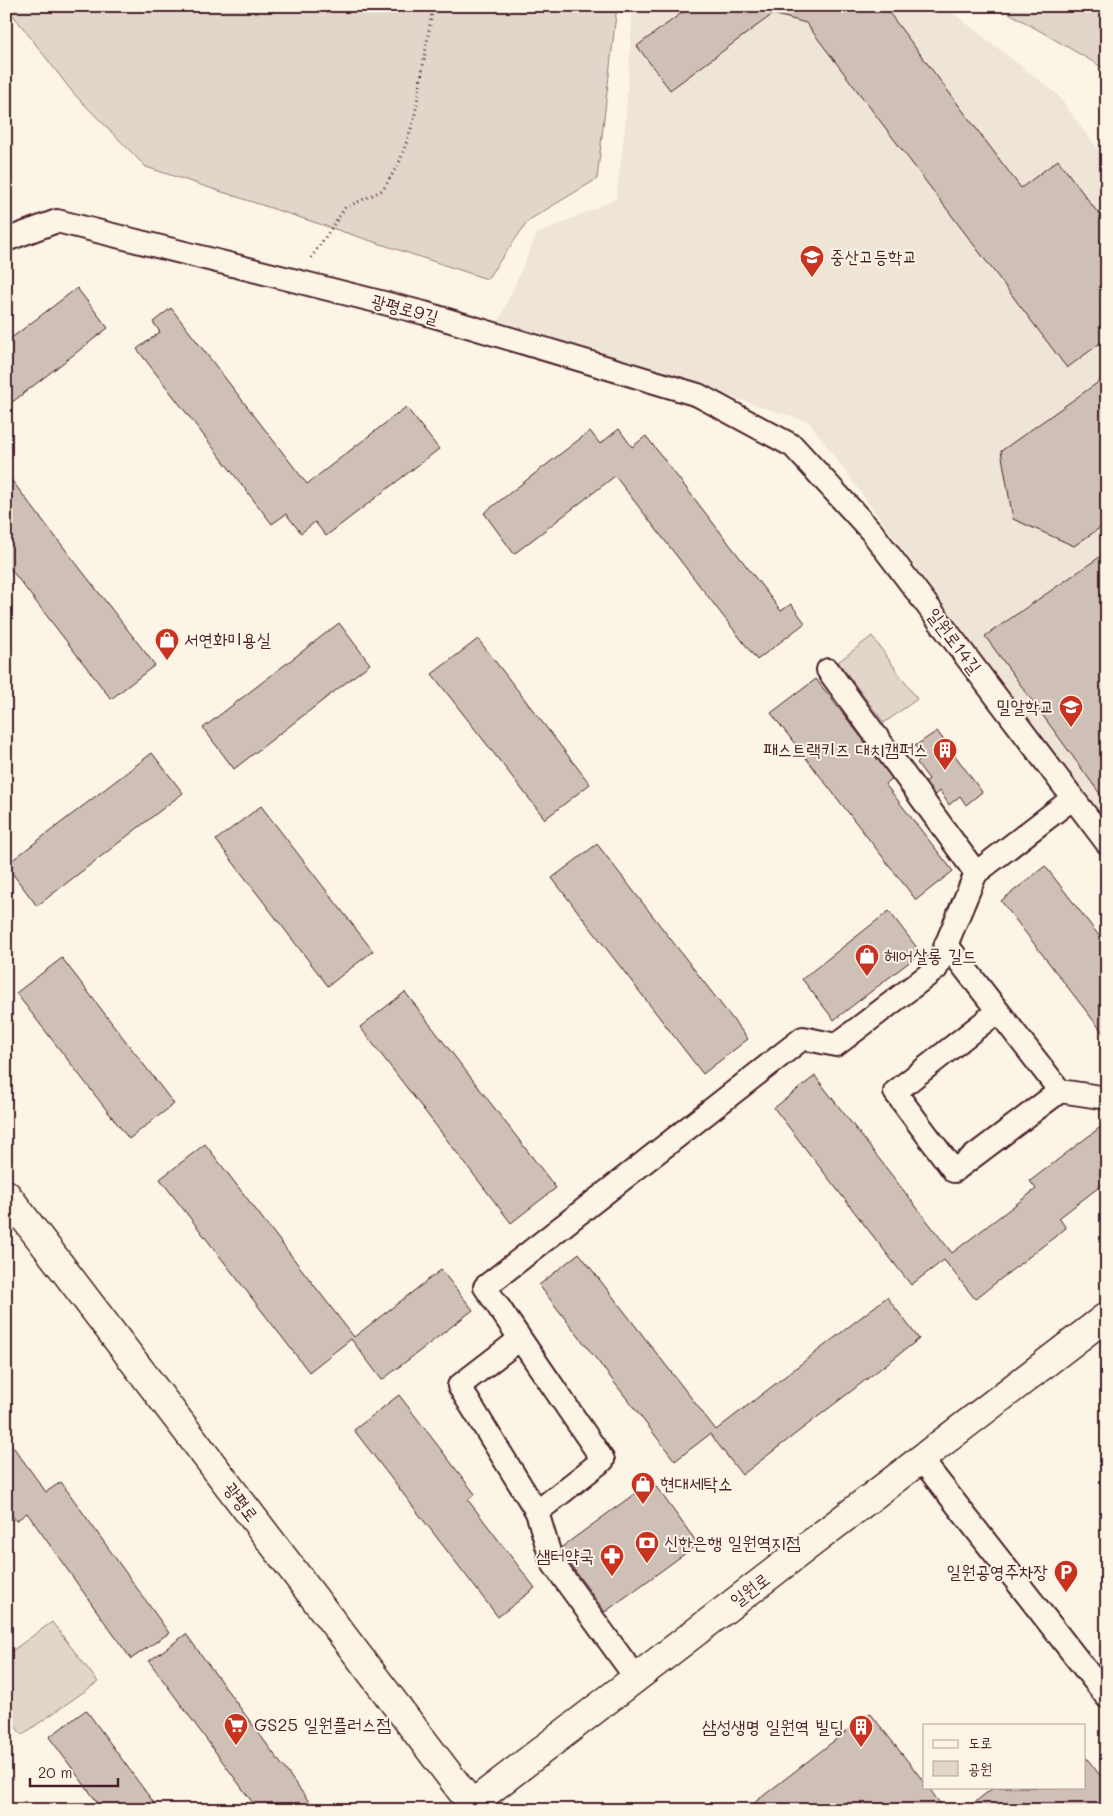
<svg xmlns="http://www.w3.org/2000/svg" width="1113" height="1816" font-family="Mali,'Poor Story',sans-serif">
	<rect width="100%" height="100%" fill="#fcf5e5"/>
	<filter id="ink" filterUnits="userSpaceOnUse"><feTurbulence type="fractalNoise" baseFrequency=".02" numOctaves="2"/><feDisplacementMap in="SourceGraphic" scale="10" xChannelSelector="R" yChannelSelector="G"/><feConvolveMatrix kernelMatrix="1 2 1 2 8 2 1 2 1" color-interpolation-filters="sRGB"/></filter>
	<g filter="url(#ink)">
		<polygon fill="#eee5d7" points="633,6 944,6 1057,94 1107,162 1107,823 964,633 809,422 498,323 537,234 616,199 625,128"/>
		<g fill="#e2d5ca" stroke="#967a7a">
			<polygon points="6,6 617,6 597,179 529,220 487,279 146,167 74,94"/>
			<polygon points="997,6 1107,6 1107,70"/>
			<polygon points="872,636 917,699 884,723 838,662"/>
			<polygon points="52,1622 98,1682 22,1735 6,1715 6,1655"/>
		</g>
		<g fill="#cfc0b7" stroke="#4a1f2b">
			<polygon points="691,6 884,6 1021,188 1058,160 1107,225 1107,304 1100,309 1107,319 1107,338 1067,368 806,23 773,14 670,90 637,46"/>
			<polygon points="77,288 108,328 6,407 6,342"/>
			<polygon points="171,308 307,484 406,407 439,449 326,536 315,522 301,533 286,514 272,524 137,349 160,332 153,322"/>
			<polygon points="1107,376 1107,523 1074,546 1013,519 1001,451"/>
			<polygon points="619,429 632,447 646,436 781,611 791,604 805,623 757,660 615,476 514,554 484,513 590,431 600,444"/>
			<polygon points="6,473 155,665 111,699 6,563"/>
			<polygon points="1107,552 1107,795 1103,798 985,636"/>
			<polygon points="339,623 370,664 234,769 203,728"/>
			<polygon points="478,639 590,784 545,819 432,674"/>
			<polygon points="816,679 893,778 885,784 953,871 916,900 771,713"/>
			<polygon points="937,731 982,792 966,805 960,796 949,805 940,791 932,799 922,787 929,779 917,763 923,755 915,746"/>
			<polygon points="152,753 183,793 37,906 6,865"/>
			<polygon points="261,806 373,951 328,986 216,840"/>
			<polygon points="597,844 748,1039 703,1074 552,878"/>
			<polygon points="1045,866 1107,946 1107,1038 1001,901"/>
			<polygon points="889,911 921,953 834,1020 802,979"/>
			<polygon points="62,958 174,1104 129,1139 16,993"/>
			<polygon points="405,992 556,1188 511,1223 360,1027"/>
			<polygon points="815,1076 952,1253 1036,1189 1030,1181 1107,1122 1107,1181 1059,1218 1066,1228 975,1299 944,1260 911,1285 774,1108"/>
			<polygon points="205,1144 354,1337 441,1270 473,1310 382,1380 351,1339 309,1372 160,1179"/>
			<polygon points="579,1253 716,1430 887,1297 919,1339 742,1475 710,1434 675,1461 539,1285"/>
			<polygon points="399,1395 475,1494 468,1500 535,1588 498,1617 354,1430"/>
			<polygon points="6,1437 46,1492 61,1482 169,1633 131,1659 27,1513 16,1521 6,1507"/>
			<polygon points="652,1481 698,1544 605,1612 559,1549"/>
			<polygon points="186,1634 315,1810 258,1810 149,1661"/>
			<polygon points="86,1710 159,1810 103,1810 49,1737"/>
			<polygon points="870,1713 924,1782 924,1787 928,1787 945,1810 745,1810"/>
			<polygon points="1084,1755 1107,1784 1107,1810 965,1810 994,1787 1084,1787"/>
		</g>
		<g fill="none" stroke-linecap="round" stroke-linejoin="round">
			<defs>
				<g id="street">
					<polyline points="6,240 57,221 424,313 698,395 793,446 871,531 1107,843"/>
					<polyline points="828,670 976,873"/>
					<polyline points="946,944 1060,1091 954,1171 895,1092 998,1011"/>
					<polyline points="1060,1091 1107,1098"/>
					<polyline points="520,1339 459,1386 537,1512"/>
					<polyline points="921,1459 1107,1697"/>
					<polyline points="636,1678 552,1562 537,1512 603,1460 485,1287 803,1038 836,1045 936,969 976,873 1073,798"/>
				</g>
				<polyline id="secondary" points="472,1804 1107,1316"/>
				<polyline id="primary" points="6,1194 476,1810"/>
			</defs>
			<use href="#street" stroke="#4a1f2b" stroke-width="26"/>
			<use href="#secondary" stroke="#4a1f2b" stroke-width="31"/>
			<use href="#primary" stroke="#4a1f2b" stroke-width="31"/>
			<polyline stroke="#4a1f2b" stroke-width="3" stroke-dasharray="1 4" stroke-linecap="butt" points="311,258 345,208 383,190 400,161 414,120 433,6"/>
			<use href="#street" stroke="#fcf5e5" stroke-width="22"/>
			<use href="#secondary" stroke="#fcf5e5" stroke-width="28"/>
			<use href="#primary" stroke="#fcf5e5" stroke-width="28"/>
		</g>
	</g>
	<defs>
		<symbol id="school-pin" viewBox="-11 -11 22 30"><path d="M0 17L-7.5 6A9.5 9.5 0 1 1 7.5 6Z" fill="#c8321e" stroke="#fcf5e5"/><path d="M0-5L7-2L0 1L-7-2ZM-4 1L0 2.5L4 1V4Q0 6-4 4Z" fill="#fff"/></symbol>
		<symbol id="shop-pin" viewBox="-11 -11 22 30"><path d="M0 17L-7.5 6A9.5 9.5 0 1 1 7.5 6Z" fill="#c8321e" stroke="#fcf5e5"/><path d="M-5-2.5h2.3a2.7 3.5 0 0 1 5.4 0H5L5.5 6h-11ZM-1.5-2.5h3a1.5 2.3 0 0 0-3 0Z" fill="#fff"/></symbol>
		<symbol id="building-pin" viewBox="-11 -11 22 30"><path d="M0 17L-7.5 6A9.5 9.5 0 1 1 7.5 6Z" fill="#c8321e" stroke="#fcf5e5"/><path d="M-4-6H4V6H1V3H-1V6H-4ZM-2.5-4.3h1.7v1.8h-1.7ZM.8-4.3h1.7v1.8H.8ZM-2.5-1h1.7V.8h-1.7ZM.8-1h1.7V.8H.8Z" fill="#fff"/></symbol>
		<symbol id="bank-pin" viewBox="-11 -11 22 30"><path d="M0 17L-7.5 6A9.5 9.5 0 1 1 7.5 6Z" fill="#c8321e" stroke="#fcf5e5"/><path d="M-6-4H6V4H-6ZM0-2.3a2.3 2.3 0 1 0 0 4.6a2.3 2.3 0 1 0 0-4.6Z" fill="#fff"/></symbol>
		<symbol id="pharmacy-pin" viewBox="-11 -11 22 30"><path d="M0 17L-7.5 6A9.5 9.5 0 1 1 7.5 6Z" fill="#c8321e" stroke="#fcf5e5"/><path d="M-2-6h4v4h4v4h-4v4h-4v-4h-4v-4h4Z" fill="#fff"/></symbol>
		<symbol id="parking-pin" viewBox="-11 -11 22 30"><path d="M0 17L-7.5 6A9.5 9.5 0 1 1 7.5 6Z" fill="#c8321e" stroke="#fcf5e5"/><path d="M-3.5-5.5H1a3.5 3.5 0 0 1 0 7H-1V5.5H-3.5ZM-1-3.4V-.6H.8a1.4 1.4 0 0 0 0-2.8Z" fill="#fff"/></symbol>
		<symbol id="supermarket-pin" viewBox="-11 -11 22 30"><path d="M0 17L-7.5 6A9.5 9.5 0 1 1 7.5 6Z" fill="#c8321e" stroke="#fcf5e5"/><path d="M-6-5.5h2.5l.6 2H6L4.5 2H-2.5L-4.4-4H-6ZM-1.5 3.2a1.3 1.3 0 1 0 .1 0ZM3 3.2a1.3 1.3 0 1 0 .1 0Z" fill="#fff"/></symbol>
	</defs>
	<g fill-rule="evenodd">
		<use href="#school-pin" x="798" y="243" width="28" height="38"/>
		<use href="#shop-pin" x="153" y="626" width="28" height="38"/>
		<use href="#school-pin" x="1057" y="693" width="28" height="38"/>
		<use href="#building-pin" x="931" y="736" width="28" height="38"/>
		<use href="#shop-pin" x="853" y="942" width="28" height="38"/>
		<use href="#shop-pin" x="629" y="1470" width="28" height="38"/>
		<use href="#bank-pin" x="633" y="1529" width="28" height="38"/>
		<use href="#pharmacy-pin" x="598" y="1542" width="28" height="38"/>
		<use href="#parking-pin" x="1052" y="1558" width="28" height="38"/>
		<use href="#supermarket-pin" x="222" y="1711" width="28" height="38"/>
		<use href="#building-pin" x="847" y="1713" width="28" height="38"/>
	</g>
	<g text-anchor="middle" stroke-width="4" stroke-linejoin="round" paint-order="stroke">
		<g font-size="18" fill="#4a1f2b" stroke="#fcf5e5" text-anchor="start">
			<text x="830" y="263">중산고등학교</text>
			<text x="184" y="646">서연화미용실</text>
			<text x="1054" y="713" text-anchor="end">밀알학교</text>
			<text x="928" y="756" text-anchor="end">패스트랙키즈 대치캠퍼스</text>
			<text x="884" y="962">헤어살롱 길드</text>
			<text x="660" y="1490">현대세탁소</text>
			<text x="664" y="1549">신한은행 일원역지점</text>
			<text x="594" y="1562" text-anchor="end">샘터약국</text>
			<text x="1048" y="1578" text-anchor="end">일원공영주차장</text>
			<text x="254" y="1731">GS25 일원플러스점</text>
			<text x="844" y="1733" text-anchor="end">삼성생명 일원역 빌딩</text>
		</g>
		<g font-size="18" fill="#4a1f2b" stroke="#fcf5e5">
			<text transform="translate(405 309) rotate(15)" y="6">광평로9길</text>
			<text transform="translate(954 641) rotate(53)" y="6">일원로14길</text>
			<text transform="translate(241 1502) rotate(53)" y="6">광평로</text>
			<text transform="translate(750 1590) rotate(-37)" y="6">일원로</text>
		</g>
	</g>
	<rect width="1113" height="1816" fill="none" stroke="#fcf5e5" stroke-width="25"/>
	<rect x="12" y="12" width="1088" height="1791" fill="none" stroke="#4a1f2b" stroke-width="2" filter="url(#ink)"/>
	<rect x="923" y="1724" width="162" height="65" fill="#fcf5e5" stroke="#b59f9b"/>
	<rect x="933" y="1740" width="25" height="8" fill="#fcf5e5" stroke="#b59f9b"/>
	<text x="968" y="1748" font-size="15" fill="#4a1f2b">도로</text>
	<rect x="933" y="1761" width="25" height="15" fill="#e2d5ca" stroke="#b59f9b"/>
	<text x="968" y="1774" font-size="15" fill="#4a1f2b">공원</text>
	<path d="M30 1778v8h88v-8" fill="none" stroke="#4a1f2b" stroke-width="2.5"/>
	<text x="38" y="1778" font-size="15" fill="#4a1f2b" stroke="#fcf5e5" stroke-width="4" paint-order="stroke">20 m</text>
</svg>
